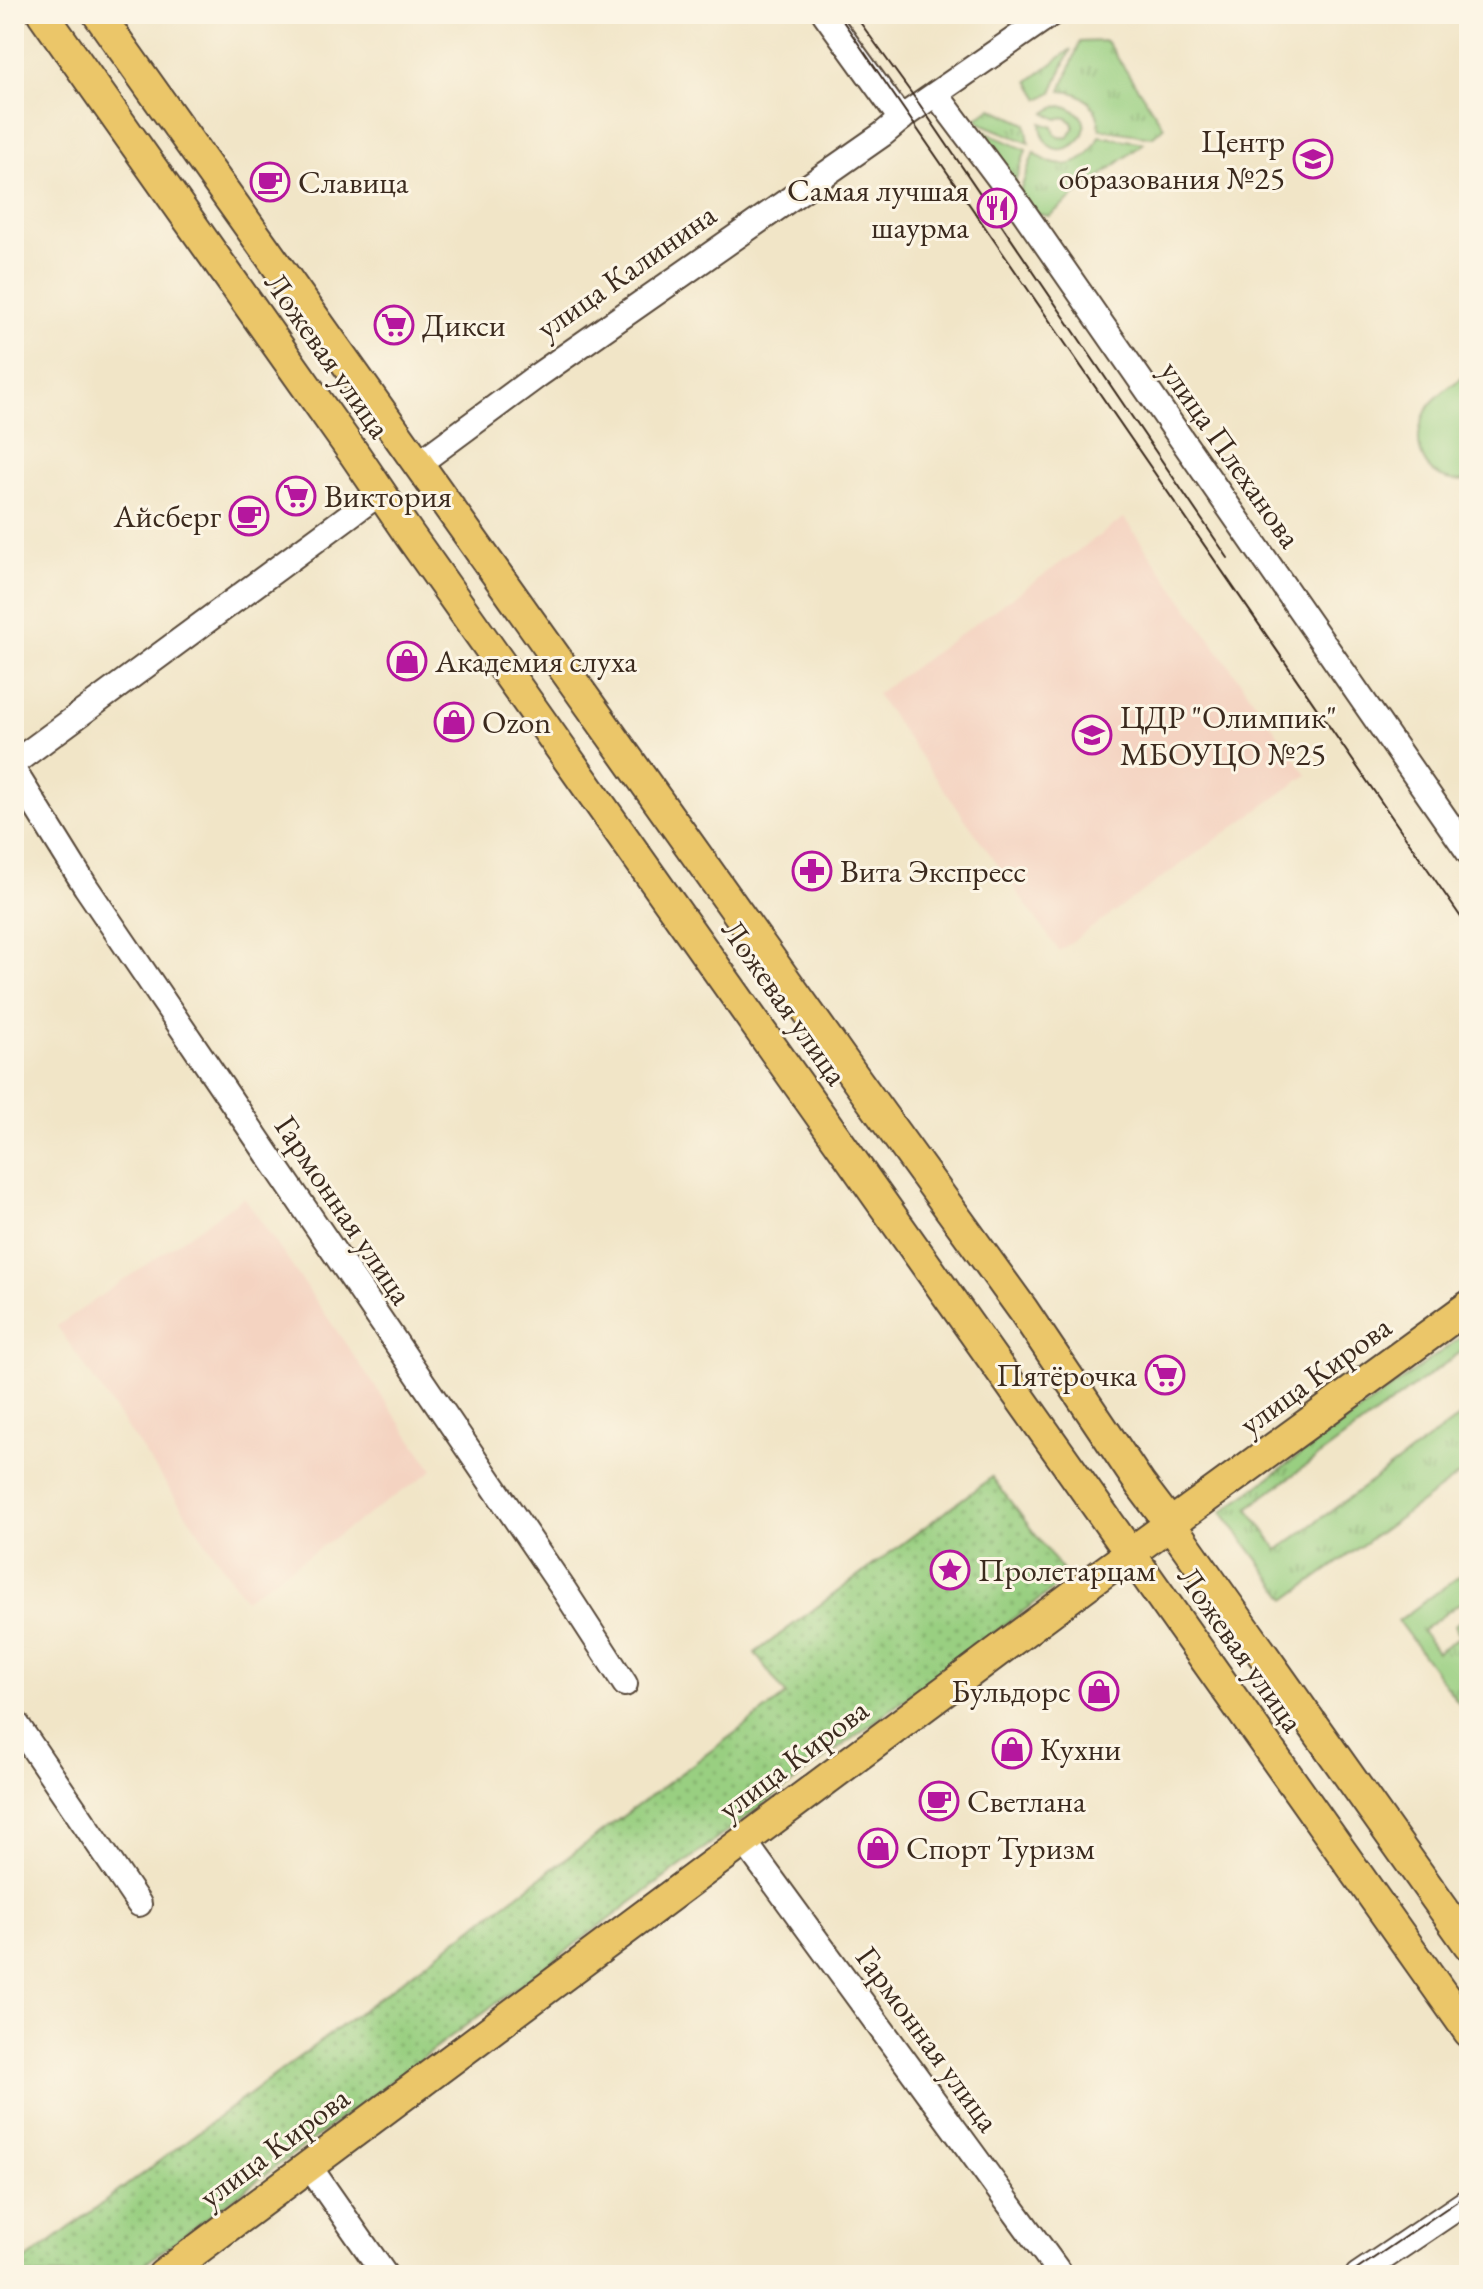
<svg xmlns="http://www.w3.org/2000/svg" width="1483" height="2289" font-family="'EB Garamond',serif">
	<defs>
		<pattern id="grass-tufts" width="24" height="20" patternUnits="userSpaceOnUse" patternTransform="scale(2)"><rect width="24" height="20" fill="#99cf81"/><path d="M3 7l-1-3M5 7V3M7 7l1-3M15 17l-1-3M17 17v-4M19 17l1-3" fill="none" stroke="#7ea869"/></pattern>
		<pattern id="park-dots" width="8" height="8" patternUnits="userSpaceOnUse" patternTransform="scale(2)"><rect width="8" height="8" fill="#99cf81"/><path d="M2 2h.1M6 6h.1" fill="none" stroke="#7ea869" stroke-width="1.8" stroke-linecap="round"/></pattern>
	</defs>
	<rect width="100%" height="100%" fill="#fcf5e5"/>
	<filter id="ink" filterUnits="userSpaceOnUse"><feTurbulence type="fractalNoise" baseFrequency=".0125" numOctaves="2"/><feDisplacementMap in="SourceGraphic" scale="16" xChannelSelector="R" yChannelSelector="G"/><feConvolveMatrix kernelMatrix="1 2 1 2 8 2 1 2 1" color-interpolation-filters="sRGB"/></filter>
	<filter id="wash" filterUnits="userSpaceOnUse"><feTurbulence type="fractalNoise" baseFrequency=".006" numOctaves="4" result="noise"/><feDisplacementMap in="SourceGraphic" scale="32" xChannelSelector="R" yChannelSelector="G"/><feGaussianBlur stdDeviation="1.8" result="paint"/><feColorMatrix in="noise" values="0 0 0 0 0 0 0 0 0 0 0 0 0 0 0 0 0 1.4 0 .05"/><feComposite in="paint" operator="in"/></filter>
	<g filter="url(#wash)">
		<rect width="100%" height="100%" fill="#f1e5c7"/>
		<g fill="#f4d3c1">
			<polygon points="1124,518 1307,775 1059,951 876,694"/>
			<polygon points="244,1197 433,1470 245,1599 57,1326"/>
		</g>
		<g fill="url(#grass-tufts)" stroke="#6a7c50" stroke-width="2">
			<path d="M1106 41 1164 127 1152 137 1100 129C1099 107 1084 91 1061 91L1080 42Z"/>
			<polygon points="1071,49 1052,92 1040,99 1029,81"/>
			<path d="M1065 106C1119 126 1044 182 1041 123L1053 127C1054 136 1060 139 1068 137L1074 128C1072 119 1066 115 1057 119L1046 113 1055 107Z"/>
			<polygon points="992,108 1026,124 1029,143 980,123 977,118"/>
			<polygon points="974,127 1026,150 1012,190"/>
			<path d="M1099 136 1144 143 1049 216 1037 214 1018 197 1034 152C1059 174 1087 167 1099 136Z"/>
			<polygon points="1469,1331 1469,1346 1248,1508 1278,1550 1469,1410 1469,1468 1287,1599 1222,1512"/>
			<polygon points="1469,1569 1469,1596 1422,1631 1437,1652 1460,1636 1455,1625 1469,1613 1469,1717 1398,1621"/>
		</g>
		<polygon fill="url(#park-dots)" stroke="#6a7c50" stroke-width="2" points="992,1477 1068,1578 130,2275 14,2275 14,2269 786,1695 755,1653"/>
		<path fill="#99cf81" stroke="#6a7c50" stroke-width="2" d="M1469 373V480C1422 487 1406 440 1430 405 1439 392 1457 382 1469 373Z"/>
	</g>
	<g filter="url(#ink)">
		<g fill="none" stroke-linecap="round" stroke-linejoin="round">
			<defs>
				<g id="minor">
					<polyline points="825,14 901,119"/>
					<polyline points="936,94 1014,198 1469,853"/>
					<polyline points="418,464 537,376 883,134 908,113 1051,14"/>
					<polyline points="14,763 381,492"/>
					<polyline points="14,771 86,887 564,1590 625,1684"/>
					<polyline points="14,1720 139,1904"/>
					<polyline points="744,1841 1061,2275"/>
					<polyline points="309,2166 385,2275"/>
					<polyline points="1358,2275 1469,2200"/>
				</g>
				<g id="major">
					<polyline points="43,14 355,455 408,533 1469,2032"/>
					<polyline points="98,14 858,1082 1023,1310 1140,1484 1171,1525 1469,1945"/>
					<polyline points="163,2275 1092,1581 1469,1306"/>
				</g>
			</defs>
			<use href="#minor" stroke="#564637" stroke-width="28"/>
			<use href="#major" stroke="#564637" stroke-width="34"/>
			<use href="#minor" stroke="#fff" stroke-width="24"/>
			<use href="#major" stroke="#ebc669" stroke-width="30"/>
			<g stroke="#3b2a1e" stroke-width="2">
				<polyline points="838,14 1469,929"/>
				<polyline points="854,14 920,105 1228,558"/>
				<polyline points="1349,2275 1469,2193"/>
			</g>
		</g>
	</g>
	<defs>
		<symbol id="school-ring" viewBox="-11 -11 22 22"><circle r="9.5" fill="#fcf5e5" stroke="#b5179e" stroke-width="1.5"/><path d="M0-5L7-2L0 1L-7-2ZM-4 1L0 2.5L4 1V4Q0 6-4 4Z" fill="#b5179e"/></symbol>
		<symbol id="cafe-ring" viewBox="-11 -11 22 22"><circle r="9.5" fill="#fcf5e5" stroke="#b5179e" stroke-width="1.5"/><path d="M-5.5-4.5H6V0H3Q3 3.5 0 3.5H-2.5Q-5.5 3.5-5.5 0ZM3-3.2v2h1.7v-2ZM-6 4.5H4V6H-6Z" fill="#b5179e"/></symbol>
		<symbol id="restaurant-ring" viewBox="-11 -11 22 22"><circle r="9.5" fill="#fcf5e5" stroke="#b5179e" stroke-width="1.5"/><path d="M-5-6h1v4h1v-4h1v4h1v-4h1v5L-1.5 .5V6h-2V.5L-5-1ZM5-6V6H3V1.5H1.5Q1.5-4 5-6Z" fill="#b5179e"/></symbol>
		<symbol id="supermarket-ring" viewBox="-11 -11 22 22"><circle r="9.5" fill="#fcf5e5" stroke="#b5179e" stroke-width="1.5"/><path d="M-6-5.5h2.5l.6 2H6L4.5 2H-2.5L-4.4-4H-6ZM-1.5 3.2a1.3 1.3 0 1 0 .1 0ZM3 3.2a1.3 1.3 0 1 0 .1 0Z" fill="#b5179e"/></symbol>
		<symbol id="shop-ring" viewBox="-11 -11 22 22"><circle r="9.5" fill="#fcf5e5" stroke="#b5179e" stroke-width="1.5"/><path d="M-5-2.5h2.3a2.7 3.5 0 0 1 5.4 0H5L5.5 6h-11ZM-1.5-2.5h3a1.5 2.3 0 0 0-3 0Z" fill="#b5179e"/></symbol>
		<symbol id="pharmacy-ring" viewBox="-11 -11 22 22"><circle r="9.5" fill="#fcf5e5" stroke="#b5179e" stroke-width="1.5"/><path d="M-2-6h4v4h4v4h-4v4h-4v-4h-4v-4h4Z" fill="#b5179e"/></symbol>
		<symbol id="sight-ring" viewBox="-11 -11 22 22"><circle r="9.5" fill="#fcf5e5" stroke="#b5179e" stroke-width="1.5"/><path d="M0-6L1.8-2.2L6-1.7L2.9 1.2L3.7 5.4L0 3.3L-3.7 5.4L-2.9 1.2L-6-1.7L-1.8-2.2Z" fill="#b5179e"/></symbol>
	</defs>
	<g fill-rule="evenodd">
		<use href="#school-ring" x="1291" y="137" width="44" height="44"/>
		<use href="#cafe-ring" x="248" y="160" width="44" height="44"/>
		<use href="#restaurant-ring" x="975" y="186" width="44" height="44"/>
		<use href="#supermarket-ring" x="372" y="303" width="44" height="44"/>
		<use href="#supermarket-ring" x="274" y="474" width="44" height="44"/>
		<use href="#cafe-ring" x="227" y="494" width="44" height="44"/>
		<use href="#shop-ring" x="385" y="639" width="44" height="44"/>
		<use href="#shop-ring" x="432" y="700" width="44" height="44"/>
		<use href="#school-ring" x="1070" y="713" width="44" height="44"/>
		<use href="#pharmacy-ring" x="790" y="849" width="44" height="44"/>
		<use href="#supermarket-ring" x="1143" y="1353" width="44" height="44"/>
		<use href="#sight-ring" x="928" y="1548" width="44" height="44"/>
		<use href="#shop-ring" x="1077" y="1669" width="44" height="44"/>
		<use href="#shop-ring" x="990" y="1727" width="44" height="44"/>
		<use href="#cafe-ring" x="917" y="1779" width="44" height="44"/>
		<use href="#shop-ring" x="856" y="1826" width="44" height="44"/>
	</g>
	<g text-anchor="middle" stroke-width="6" stroke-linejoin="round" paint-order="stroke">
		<g font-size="32" fill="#3b2a1e" stroke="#fcf5e5" text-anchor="start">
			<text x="1285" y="152" text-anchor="end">Центр<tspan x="1285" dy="37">образования №25</tspan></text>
			<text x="298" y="193">Славица</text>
			<text x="969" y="201" text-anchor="end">Самая лучшая<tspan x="969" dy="37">шаурма</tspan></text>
			<text x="422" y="336">Дикси</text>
			<text x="324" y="507">Виктория</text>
			<text x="221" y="527" text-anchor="end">Айсберг</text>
			<text x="435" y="672">Академия слуха</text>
			<text x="1120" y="728">ЦДР "Олимпик"<tspan x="1120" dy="37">МБОУЦО №25</tspan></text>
			<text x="482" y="733">Ozon</text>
			<text x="840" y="882">Вита Экспресс</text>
			<text x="1137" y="1386" text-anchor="end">Пятёрочка</text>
			<text x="978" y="1581">Пролетарцам</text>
			<text x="1071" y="1702" text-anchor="end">Бульдорс</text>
			<text x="1040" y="1760">Кухни</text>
			<text x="967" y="1812">Светлана</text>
			<text x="906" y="1859">Спорт Туризм</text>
		</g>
		<g font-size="32" fill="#3b2a1e" stroke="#fcf5e5">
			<text transform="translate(626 271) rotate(-35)" y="11">улица Калинина</text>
			<text transform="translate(328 355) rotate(55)" y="11">Ложевая улица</text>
			<text transform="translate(1231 454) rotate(55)" y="11">улица Плеханова</text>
			<text transform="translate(785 1002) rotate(55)" y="11">Ложевая улица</text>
			<text transform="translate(344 1210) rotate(56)" y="11">Гармонная улица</text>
			<text transform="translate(1315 1375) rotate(-36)" y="11">улица Кирова</text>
			<text transform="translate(1241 1649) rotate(55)" y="11">Ложевая улица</text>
			<text transform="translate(793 1759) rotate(-37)" y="11">улица Кирова</text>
			<text transform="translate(928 2039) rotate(54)" y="11">Гармонная улица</text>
			<text transform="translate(274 2147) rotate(-37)" y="11">улица Кирова</text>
		</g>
	</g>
	<rect width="1483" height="2289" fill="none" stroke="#fcf5e5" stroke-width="48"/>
</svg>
